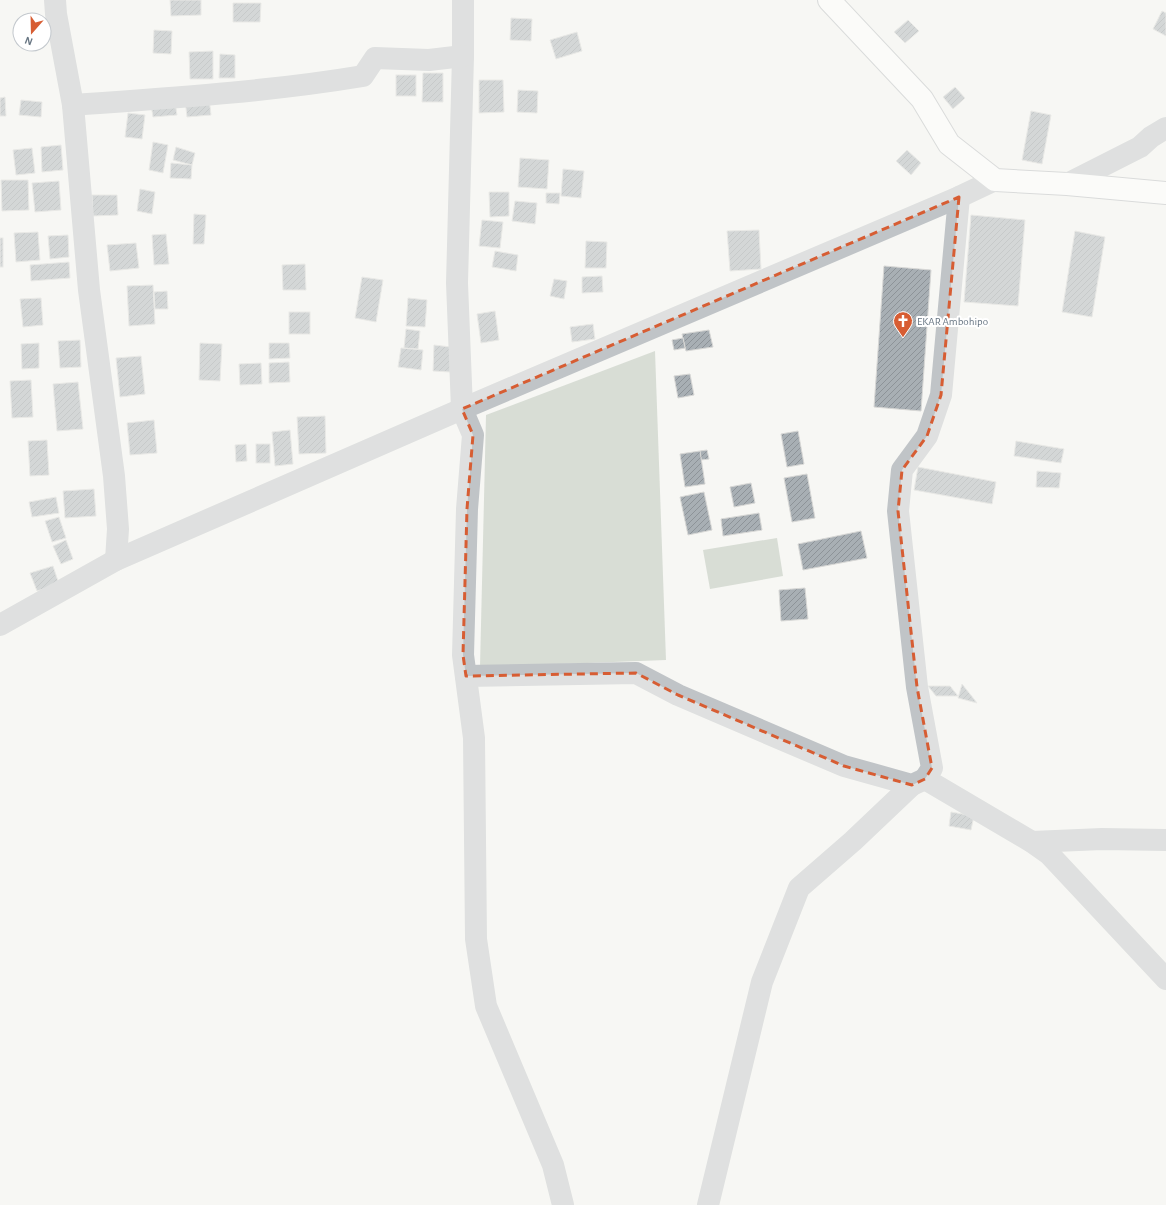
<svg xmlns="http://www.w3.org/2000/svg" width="1166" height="1205" font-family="'Alegreya Sans',sans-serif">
	<defs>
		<pattern id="building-hatch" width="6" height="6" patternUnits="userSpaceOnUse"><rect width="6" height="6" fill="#a8afb4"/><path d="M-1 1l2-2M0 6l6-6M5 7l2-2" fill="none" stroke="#8d9398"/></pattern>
	</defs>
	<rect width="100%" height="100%" fill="#f7f7f4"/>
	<g fill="#d8ddd5">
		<polygon points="655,351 666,660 480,667 486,415"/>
		<polygon points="777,538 783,576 710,589 703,550"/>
	</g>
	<g fill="url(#building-hatch)" stroke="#d8d8d6">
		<polygon points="170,0 201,0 201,15 171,16"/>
		<polygon points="233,3 261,3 260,22 233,22"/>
		<polygon points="1162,11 1166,13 1166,36 1153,29"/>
		<polygon points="511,18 532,19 531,41 510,40"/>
		<polygon points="908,20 919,31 905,43 894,32"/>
		<polygon points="154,30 172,31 171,54 153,53"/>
		<polygon points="577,32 582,51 556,59 550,40"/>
		<polygon points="213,51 213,79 190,79 189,52"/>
		<polygon points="220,54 235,55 235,78 219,78"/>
		<polygon points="423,73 443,73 443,102 422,102"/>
		<rect x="396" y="75" width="20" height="21"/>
		<polygon points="479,80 503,80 504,112 479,113"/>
		<polygon points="955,87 965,98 953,109 943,97"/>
		<polygon points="518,90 538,91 537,113 517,112"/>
		<polygon points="5,97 6,116 0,116 0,98"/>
		<polygon points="209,98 211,115 187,117 185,100"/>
		<polygon points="21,100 42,102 41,117 19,115"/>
		<polygon points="175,102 177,115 153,117 151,105"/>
		<polygon points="1031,111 1051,115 1042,164 1022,160"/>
		<polygon points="128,113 145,115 142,139 125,137"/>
		<polygon points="153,142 168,145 163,173 149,170"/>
		<polygon points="61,145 63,170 42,172 41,147"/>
		<polygon points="176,147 195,153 192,165 173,160"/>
		<polygon points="32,148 35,173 16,175 13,150"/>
		<polygon points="907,150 921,163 911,175 896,161"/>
		<polygon points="520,158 549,160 547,189 518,187"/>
		<polygon points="171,163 192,165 191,179 170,178"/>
		<polygon points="563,169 584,171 581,198 561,196"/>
		<polygon points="1,180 28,180 29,210 2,211"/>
		<polygon points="59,181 61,210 35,212 32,183"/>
		<polygon points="140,189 155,192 152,214 137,211"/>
		<polygon points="489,192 509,192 509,216 490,217"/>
		<polygon points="546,193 560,193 559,204 546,203"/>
		<polygon points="92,195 117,195 118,215 93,216"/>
		<polygon points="515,201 537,203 535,224 512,221"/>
		<polygon points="194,214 206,215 204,244 193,244"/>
		<polygon points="971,215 1025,220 1018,306 964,302"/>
		<polygon points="482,220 503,222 500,248 479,246"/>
		<polygon points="759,230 761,269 730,271 727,231"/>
		<polygon points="1075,231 1105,237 1092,317 1062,312"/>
		<polygon points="38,232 40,260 16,262 14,233"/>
		<polygon points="166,234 169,264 154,265 152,235"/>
		<polygon points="68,235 69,257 50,259 48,236"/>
		<rect x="0" y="238" width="3" height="29"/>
		<polygon points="586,241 607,242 606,268 585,268"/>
		<polygon points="136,243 139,268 110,271 107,245"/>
		<polygon points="495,251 518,255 516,271 492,267"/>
		<polygon points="69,262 70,278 31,281 30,265"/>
		<polygon points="305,264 306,290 283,290 282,265"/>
		<polygon points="884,266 931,270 921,411 874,407"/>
		<polygon points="602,276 603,292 582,293 582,277"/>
		<polygon points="362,277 383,280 376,322 355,318"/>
		<polygon points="554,279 567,281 564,299 550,296"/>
		<polygon points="153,285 155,324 129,326 127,286"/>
		<polygon points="167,291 168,309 155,309 154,292"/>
		<polygon points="41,298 43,325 23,327 20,299"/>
		<polygon points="408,298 427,300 425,327 406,326"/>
		<polygon points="495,311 499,340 481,343 477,314"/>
		<rect x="289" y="312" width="21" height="22"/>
		<polygon points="593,324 595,339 572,342 570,327"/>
		<polygon points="406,329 420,331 418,349 404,348"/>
		<polygon points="709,330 713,347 686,351 682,334"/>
		<polygon points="683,338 685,348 674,350 672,340"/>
		<polygon points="80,340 81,367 60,368 58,341"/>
		<polygon points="39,343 39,368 22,369 21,344"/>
		<polygon points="200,343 222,344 220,381 199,380"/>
		<polygon points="269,343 289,343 290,358 269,359"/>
		<polygon points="434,345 451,347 450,372 433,371"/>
		<polygon points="401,348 423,350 421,370 398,367"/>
		<polygon points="141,356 145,394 120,397 116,358"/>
		<polygon points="289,362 290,382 269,383 269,363"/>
		<polygon points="261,363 262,384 240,385 239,364"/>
		<polygon points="690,374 694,395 678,398 674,376"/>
		<polygon points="31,380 33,417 12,418 10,381"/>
		<polygon points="78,382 83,429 57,431 53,384"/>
		<polygon points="325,416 326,453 299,454 297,417"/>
		<polygon points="154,420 157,453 130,455 127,423"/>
		<polygon points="290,430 293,464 275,466 272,432"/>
		<polygon points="798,431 804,464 787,467 781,434"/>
		<polygon points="47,440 49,475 30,476 28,441"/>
		<polygon points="1016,441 1064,449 1061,463 1014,456"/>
		<polygon points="246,444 247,461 236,462 235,445"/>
		<rect x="256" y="444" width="14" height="19"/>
		<polygon points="707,450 709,459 701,460 700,451"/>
		<polygon points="700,451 705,484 685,487 680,454"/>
		<polygon points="918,467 996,482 992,504 914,490"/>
		<polygon points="1037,471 1061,473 1059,488 1036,487"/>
		<polygon points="807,474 815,518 792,522 784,478"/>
		<polygon points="751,483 755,503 734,507 730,487"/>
		<polygon points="94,489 96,516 65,518 63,491"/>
		<polygon points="704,492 712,530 688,535 680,497"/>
		<polygon points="56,497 59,513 32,517 29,502"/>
		<polygon points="759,513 762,530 723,536 721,519"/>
		<polygon points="59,517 66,538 52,542 45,521"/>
		<polygon points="861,531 867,558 803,570 798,544"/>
		<polygon points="66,540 73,559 61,564 53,546"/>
		<polygon points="53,566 59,584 37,591 30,573"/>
		<polygon points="805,588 808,619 781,621 779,590"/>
		<polygon points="962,684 974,699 977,703 958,698"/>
		<polygon points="928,686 950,686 958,696 936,696"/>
		<polygon points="951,812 974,816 971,830 949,826"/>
	</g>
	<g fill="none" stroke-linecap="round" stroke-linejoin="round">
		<defs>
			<polyline id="major" points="829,0 922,99 949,144 995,180 1067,184 1166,193"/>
		</defs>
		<use href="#major" stroke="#b6b9bd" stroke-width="24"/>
		<g stroke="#c0c4c7" stroke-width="22">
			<polyline points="55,0 56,14 73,105 89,290 114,476 118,529 116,560"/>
			<polyline points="463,0 463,56 457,283 462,409 473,435 467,509 463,655 474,738 476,939 486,1006 553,1165 563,1205"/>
			<path d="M73 105C170 98 267 92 363 76L375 58 429 60 463 56"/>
			<polyline points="1067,184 1140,147 1151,137 1166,128"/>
			<polyline points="959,197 941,395 927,436 902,470 898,511 917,687 932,768 925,779 1032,842 1049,854 1166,979"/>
			<polyline points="0,625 116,560 462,409 959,197 995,180"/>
			<polyline points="466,676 636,673 678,695 844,766 912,785 925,779"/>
			<polyline points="1032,842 1102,839 1166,840"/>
			<polyline points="708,1205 762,982 799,888 853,841 912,785"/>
		</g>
		<use href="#major" stroke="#fff" stroke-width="22"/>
	</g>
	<path d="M0 0H1166V1205H0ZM959 197 941 395 927 436 902 470 898 511 917 687 932 768 925 779 912 785 844 766 678 695 636 673 466 676 463 655 467 509 473 435 462 409Z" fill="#f7f7f4" fill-opacity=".55" fill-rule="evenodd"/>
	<path fill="none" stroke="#d75d33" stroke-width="3" stroke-dasharray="8 5" stroke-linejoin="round" d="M959 197 941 395 927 436 902 470 898 511 917 687 932 768 925 779 912 785 844 766 678 695 636 673 466 676 463 655 467 509 473 435 462 409Z"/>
	<defs>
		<symbol id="church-pin" viewBox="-11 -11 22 30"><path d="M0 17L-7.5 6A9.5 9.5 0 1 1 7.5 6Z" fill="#d75d33" stroke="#fff"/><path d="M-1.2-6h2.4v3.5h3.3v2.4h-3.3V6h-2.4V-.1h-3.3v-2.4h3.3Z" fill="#fff"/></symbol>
	</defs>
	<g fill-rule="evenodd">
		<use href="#church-pin" x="892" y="310" width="22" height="30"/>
	</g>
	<g text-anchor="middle" stroke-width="4" stroke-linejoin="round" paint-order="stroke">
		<g font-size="11" fill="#687683" stroke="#fff" text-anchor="start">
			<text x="917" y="325">EKAR Ambohipo</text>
		</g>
	</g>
	<g transform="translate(32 32) rotate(200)"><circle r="19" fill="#ffffff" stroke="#c3c8cd"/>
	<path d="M0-3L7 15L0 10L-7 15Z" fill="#d75d33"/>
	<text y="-6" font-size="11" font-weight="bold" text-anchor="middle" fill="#687683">N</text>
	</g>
</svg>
